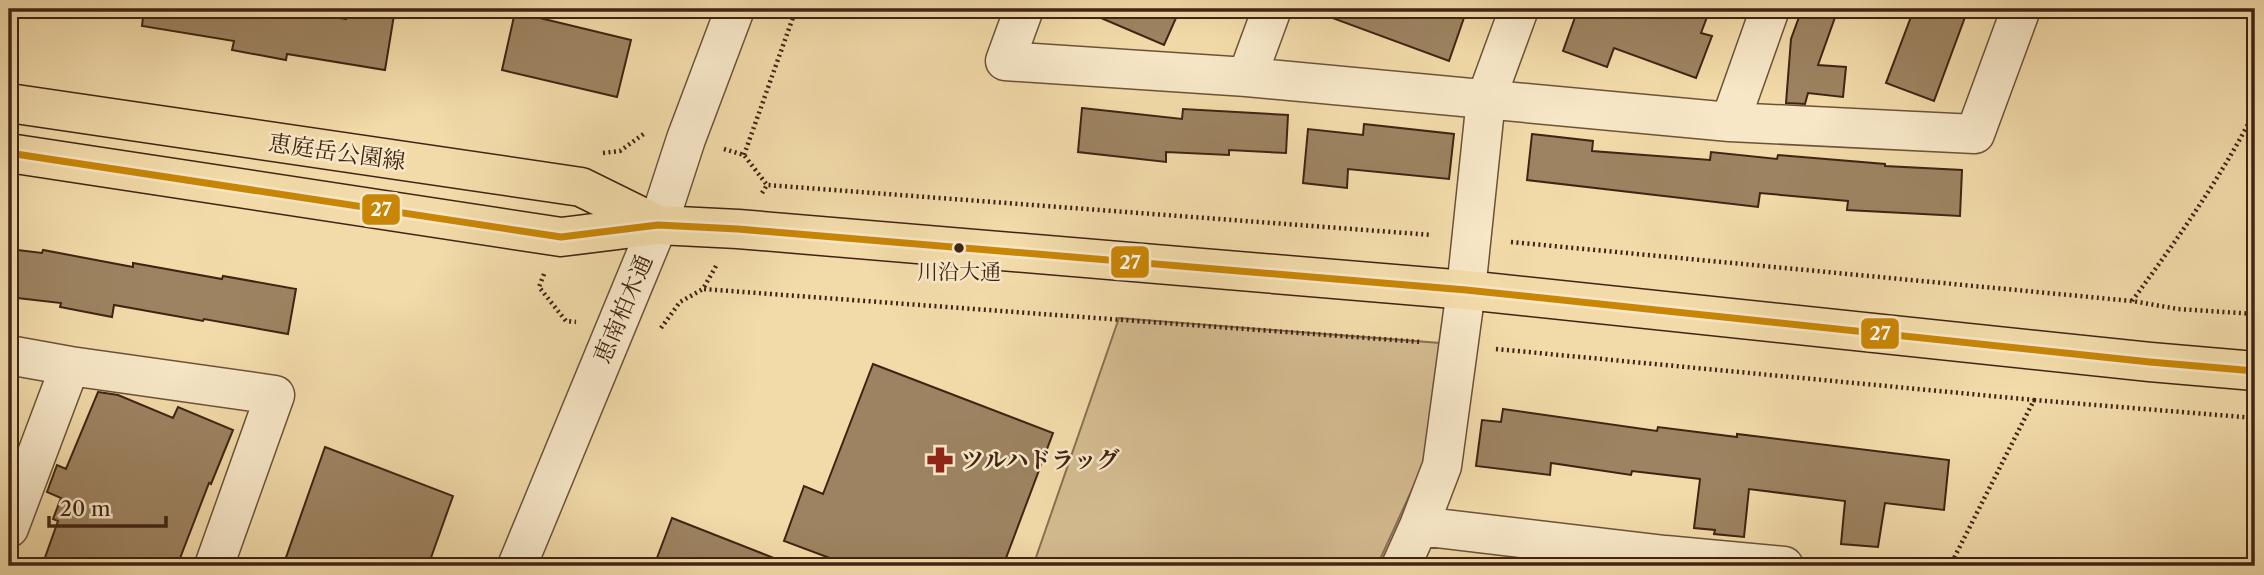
<svg xmlns="http://www.w3.org/2000/svg" width="2264" height="575" font-family="'Libre Caslon Text','Noto Serif JP',serif">
	<style>
		.green { fill: #d4bb90; stroke: #8a7052; stroke-width: 2 }
		.building { fill: #9d8361; stroke: #402413; stroke-width: 2 }
		.lines { fill: none; stroke-linecap: round; stroke-linejoin: round }
		.minor-casing { stroke: #6c5238; stroke-width: 41 }
		.tertiary-casing { stroke: #6c5238; stroke-width: 41 }
		.primary-casing { stroke: #402413; stroke-width: 41 }
		.path { stroke: #402413; stroke-width: 4.5; stroke-dasharray: 2 3.5; stroke-linecap: butt }
		.minor { stroke: #f7e7c7; stroke-width: 38 }
		.tertiary { stroke: #f7e7c7; stroke-width: 38 }
		.primary { stroke: #f2daa9; stroke-width: 38 }
		.bus-1-casing { stroke: #f7e7c7; stroke-width: 12 }
		.bus-1 { stroke: #c98605; stroke-width: 7 }
		.bus-dot { fill: #402413; stroke: #f7e7c7; stroke-width: 2.5 }
		.labels { text-anchor: middle; dominant-baseline: central; stroke-width: 5; stroke-linejoin: round; paint-order: stroke }
		.bus-label { font-size: 21px; fill: #402413; stroke: #f7e7c7 }
		.street-label { font-size: 23px; fill: #402413; stroke: #f7e7c7 }
		.poi-label { font-size: 23px; font-weight: bold; fill: #402413; stroke: #f7e7c7; text-anchor: start }
		.line-badge { stroke: #f7e7c7; stroke-width: 2.5 }
		.badge-label { font-size: 19px; text-anchor: middle; font-weight: bold; fill: #fff }
	</style>
	<rect width="100%" height="100%" fill="#f2daa9"/>
	<filter id="stains"><feTurbulence type="fractalNoise" baseFrequency=".00286" numOctaves="4"/><feColorMatrix values="0 0 0 0 .2 0 0 0 0 .09 0 0 0 0 .02 0 0 0 .5 -.17"/></filter>
	<radialGradient id="worn" r=".72"><stop offset=".6" stop-color="#630" stop-opacity="0"/><stop offset="1" stop-color="#630" stop-opacity=".3"/></radialGradient>
	<path class="green" d="M1119 318 1440 343 1447 413 1377 566H1033Z"/>
	<path class="building" d="M144 9H289L346 19 347 9 394 15 385 70 287 54 286 60 232 50 234 41 142 26Z
		M1080 9H1180L1164 45Z
		M1317 9H1467L1449 61 1316 12Z
		M1578 9H1710L1701 33 1712 36 1696 78 1614 48 1607 67 1563 51Z
		M1802 9H1838L1818 65 1846 67 1843 97 1808 93 1805 104 1786 103 1791 39Z
		M1914 9H1968L1934 101 1886 83Z
		M515 12 631 40 617 97 502 70Z
		M1082 108 1182 119 1183 109 1288 115 1286 153 1229 150V155L1166 152V162L1078 152Z
		M1364 124 1454 134 1449 179 1348 169 1347 188 1303 183 1308 129 1363 135Z
		M1532 134 1593 141 1592 151 1710 160 1711 152 1777 159 1778 155 1885 164V166L1962 170 1960 216 1847 210 1848 201 1760 193 1758 207 1527 180Z
		M9 249 42 253 43 250 133 267V263L222 279 223 276 296 289 288 334 204 319 203 321 114 305 112 317 60 307 61 303 9 297Z
		M873 364 1053 433 1003 566H851L784 541 804 486 823 494Z
		M98 392 118 395 173 418 178 407 233 430 211 484 209 483 177 566H42L58 521 53 519 61 498 47 492 57 465 66 469Z
		M1503 409 1657 431 1658 427 1737 437V434L1949 460 1944 510 1885 503 1878 547 1841 544 1845 501 1749 489 1744 537 1714 534 1715 530 1694 528 1700 479 1632 471 1631 475 1551 463 1550 475 1476 466 1482 420 1501 422Z
		M325 447 453 496 428 566H283Z
		M672 518 789 564 788 566H654Z"/>
	<g class="lines">
		<g class="minor-casing">
			<path id="minor" d="M1024 9 1005 61 1247 77 1730 122 1975 134 2021 9
				M1247 77 1272 9
				M1730 122 1770 9
				M9 355 70 366 275 395 214 566
				M1419 526 1665 555 1784 566
				M9 528 70 366
				M1401 566 1419 526 1442 466 1466 290 1486 99 1519 9"/>
		</g>
		<g class="tertiary-casing">
			<path id="tertiary" d="M517 566 658 225 686 139 735 9"/>
		</g>
		<g class="primary-casing">
			<path id="primary" d="M9 103 581 187 658 225
				M9 153 561 237 658 225 738 229 1466 290 2150 362 2255 371"/>
		</g>
		<path class="path" d="M724 149 744 155 767 185
			M603 153 620 151 645 133
			M744 155 796 9
			M762 193 767 185 1432 235
			M1511 242 2132 301 2178 309 2255 314
			M716 266 703 289 1422 342
			M544 274 539 287 566 321 576 322
			M2132 301C2177 240 2220 179 2255 111
			M661 328 680 302 703 289
			M1496 349 2034 400 1950 566
			M2034 400 2255 418"/>
		<use href="#minor" class="minor"/>
		<use href="#tertiary" class="tertiary"/>
		<use href="#primary" class="primary"/>
		<g class="bus-1-casing">
			<path id="bus-1" d="M9 153 561 237 658 225 738 229 1466 290 2150 362 2255 371"/>
		</g>
		<use href="#bus-1" class="bus-1"/>
	</g>
	<defs>
		<g id="pharmacy-bare" transform="scale(2.1)"><path d="M-2-6h4v4h4v4h-4v4h-4v-4h-4v-4h4Z" fill="#8f2418" stroke="#f7e7c7" stroke-width="2.5" paint-order="stroke"/></g>
	</defs>
	<g fill-rule="evenodd">
		<use href="#pharmacy-bare" x="940" y="460"/>
	</g>
	<circle class="bus-dot" cx="959" cy="248" r="6"/>
	<g class="labels">
		<g class="bus-label">
			<text x="959" y="271">川沿大通</text>
		</g>
		<g class="street-label">
			<text transform="translate(337 152) rotate(8)">恵庭岳公園線</text>
			<text transform="translate(623 309) rotate(-67)">恵南柏木通</text>
		</g>
		<g class="poi-label">
			<text x="961" y="460">ツルハドラッグ</text>
		</g>
	</g>
	<g class="line-badge">
		<rect x="361" y="193" width="40" height="33" rx="7" fill="#c98605"/>
		<rect x="1110" y="245" width="40" height="34" rx="7" fill="#c98605"/>
		<rect x="1860" y="317" width="40" height="33" rx="7" fill="#c98605"/>
	</g>
	<g class="badge-label">
		<text x="381" y="216">27</text>
		<text x="1130" y="269">27</text>
		<text x="1880" y="340">27</text>
	</g>
	<rect width="2264" height="575" fill="none" stroke="#f2daa9" stroke-width="35"/>
	<rect x="10" y="10" width="2243" height="554" fill="none" stroke="#402413" stroke-width="3.5"/>
	<rect x="18" y="18" width="2229" height="540" fill="none" stroke="#402413" stroke-width="2"/>
	<path d="M49 516v10h117v-10" fill="none" stroke="#402413" stroke-width="3.5"/>
	<text x="60" y="516" font-size="21" fill="#402413" stroke="#f7e7c7" stroke-width="5" paint-order="stroke">20 m</text>
	<rect width="100%" height="100%" filter="url(#stains)"/>
	<rect width="100%" height="100%" fill="url(#worn)"/>
</svg>
